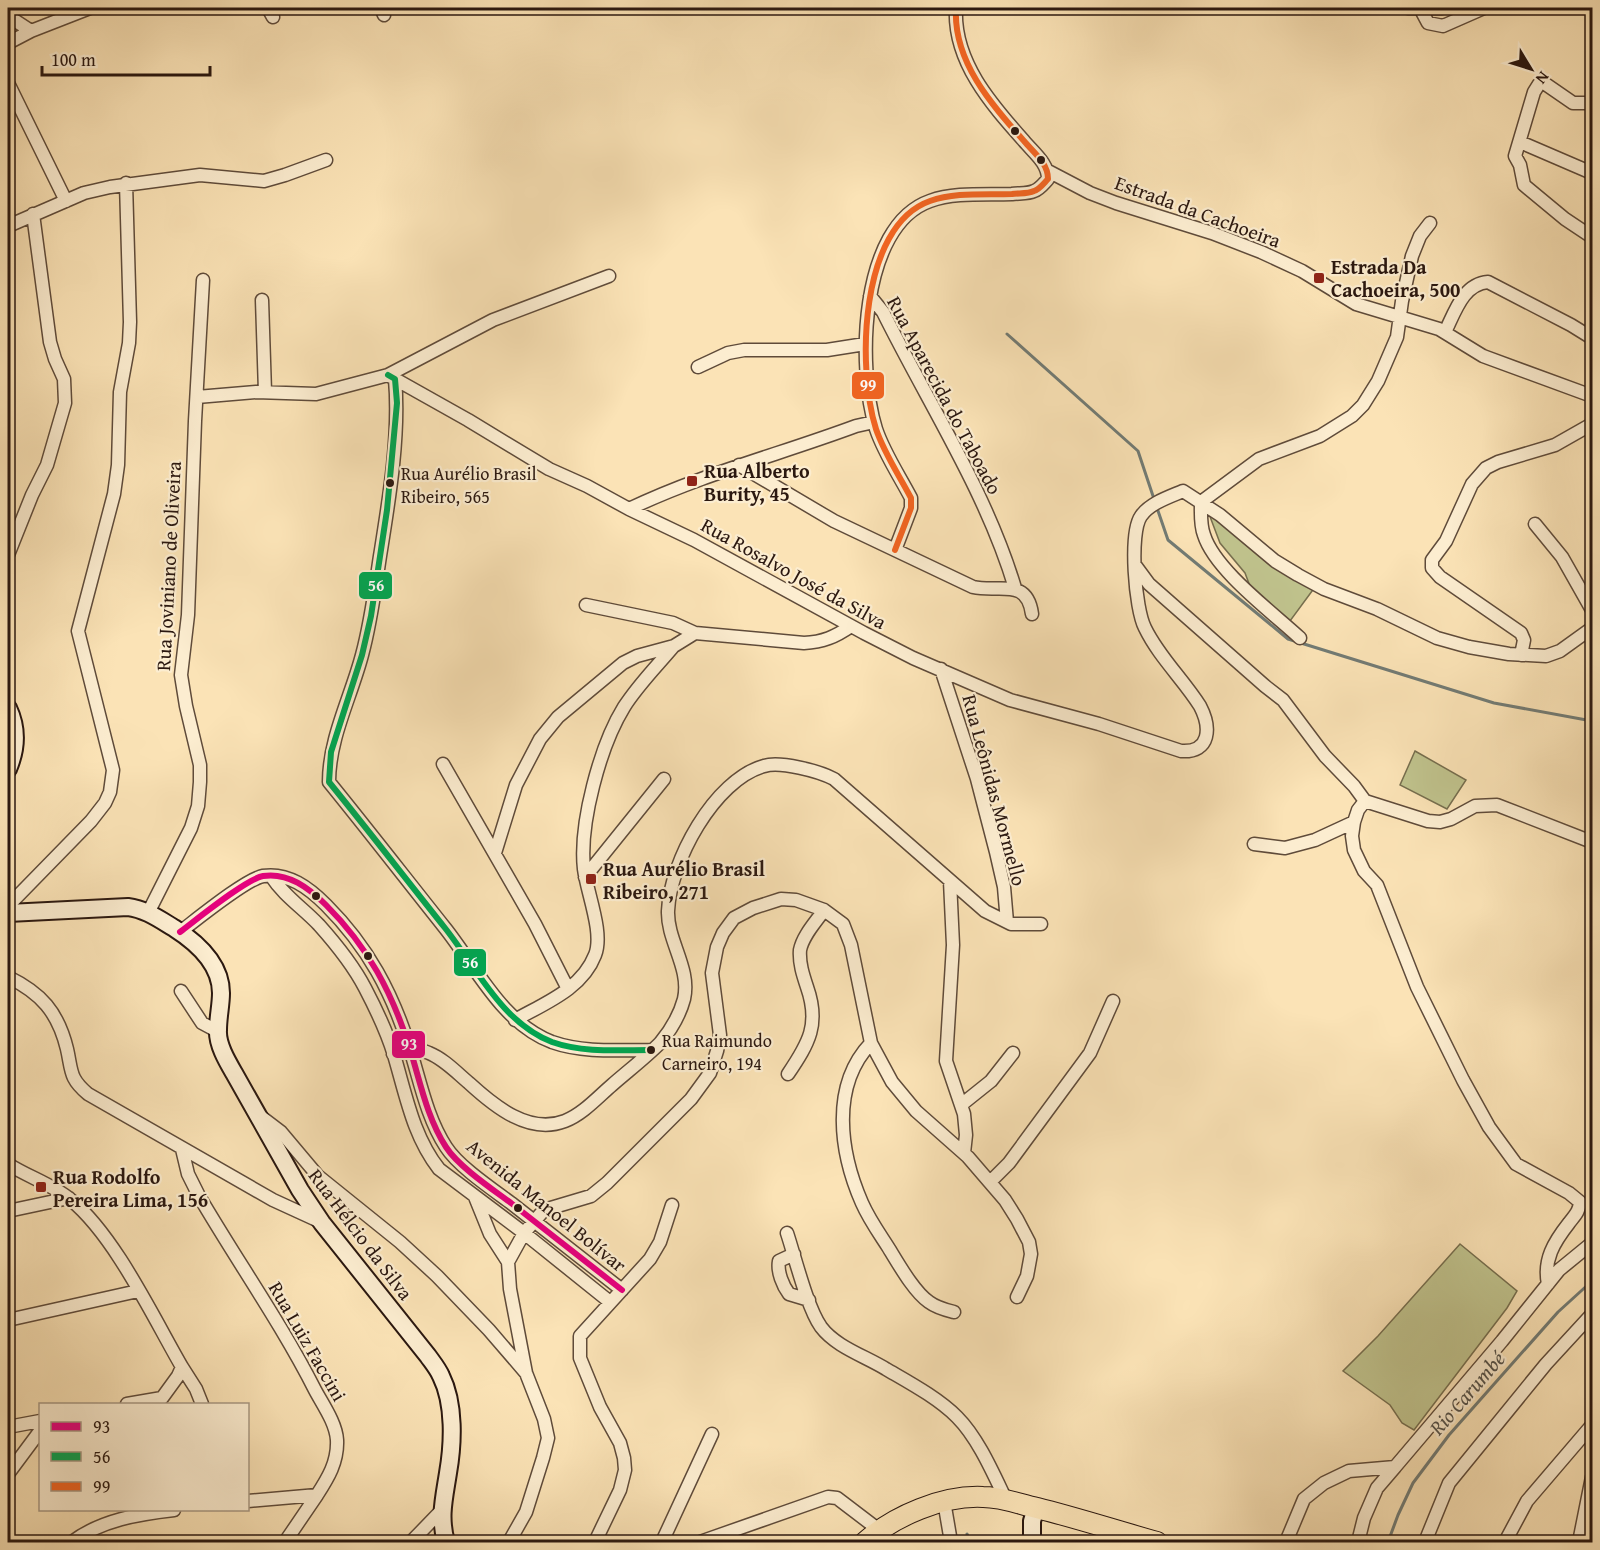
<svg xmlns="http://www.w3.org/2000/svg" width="1600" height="1550" font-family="'Gentium Book Plus',serif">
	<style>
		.green { fill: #c0c38d; stroke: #766e4e; stroke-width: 1.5 }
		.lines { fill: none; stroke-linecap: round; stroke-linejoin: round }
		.stream { stroke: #727b74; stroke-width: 3 }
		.street-casing { stroke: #5f4b3a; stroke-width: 15 }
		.secondary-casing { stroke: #2b1810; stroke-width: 20 }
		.primary-casing { stroke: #2b1810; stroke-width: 22 }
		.street { stroke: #fcedd0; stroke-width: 12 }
		.secondary { stroke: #fcedd0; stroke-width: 16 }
		.primary { stroke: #fbe3b6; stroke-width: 20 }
		.bus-1-casing { stroke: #fcedd0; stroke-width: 10 }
		.bus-2-casing { stroke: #fcedd0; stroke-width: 10 }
		.bus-3-casing { stroke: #fcedd0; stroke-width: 10 }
		.bus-1 { stroke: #e5007d; stroke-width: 6 }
		.bus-2 { stroke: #00a651; stroke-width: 6 }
		.bus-3 { stroke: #f26522; stroke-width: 6 }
		.bus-dot { fill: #2b1810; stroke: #fcedd0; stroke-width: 2 }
		.poi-dot { fill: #8f2418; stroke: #fcedd0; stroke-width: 2 }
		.labels { text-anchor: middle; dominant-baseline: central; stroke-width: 4.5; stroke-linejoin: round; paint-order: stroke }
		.bus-label { font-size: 18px; fill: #2b1810; stroke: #fcedd0; text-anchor: start }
		.street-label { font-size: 20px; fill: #2b1810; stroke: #fcedd0 }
		.poi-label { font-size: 20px; font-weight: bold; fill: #2b1810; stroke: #fcedd0; text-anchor: start }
		.water-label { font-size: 21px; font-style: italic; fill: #54524a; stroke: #fcedd0 }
		.line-badge { stroke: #fcedd0; stroke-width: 2 }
		.badge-label { font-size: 16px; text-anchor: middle; font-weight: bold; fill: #fff }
	</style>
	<rect width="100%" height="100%" fill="#fbe3b6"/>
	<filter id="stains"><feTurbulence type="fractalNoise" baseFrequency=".00333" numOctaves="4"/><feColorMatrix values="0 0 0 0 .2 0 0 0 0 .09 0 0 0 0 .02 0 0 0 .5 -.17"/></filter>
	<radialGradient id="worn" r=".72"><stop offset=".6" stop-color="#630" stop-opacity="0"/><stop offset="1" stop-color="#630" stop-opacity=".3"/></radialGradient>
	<path class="green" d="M1209 514 1296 580 1315 587 1290 621 1251 589 1245 573 1220 543Z
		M1415 751 1466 780 1447 809 1400 785Z
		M1460 1244 1517 1291 1507 1308 1414 1430 1402 1423 1390 1405 1343 1371 1378 1336Z"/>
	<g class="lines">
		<path class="stream" d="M1007 334 1138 451 1154 499
			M1156 505 1168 540 1288 639 1494 703 1592 721
			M967 1534 971 1542
			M1388 1542 1398 1515 1413 1483 1449 1435 1558 1312 1592 1281"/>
		<g class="street-casing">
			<path id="street" d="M268 8 273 17
				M381 8 384 15
				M1408 8H1442
				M1420 8 1428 23 1443 26 1484 8
				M8 16 31 31
				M8 43 31 31 90 8
				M8 83 66 201
				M1592 103H1573L1544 83 1539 84 1534 92 1515 156 1520 165 1524 185 1565 219 1592 237
				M1520 142 1592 173
				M1048 171 1090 193 1116 203 1212 233 1261 252 1302 271 1356 304 1439 329 1483 356 1592 396
				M8 226 84 193 110 187 200 175 264 181 285 175 326 160
				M870 296 883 312C928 403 986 491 1015 588
				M262 300 265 392
				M1445 332C1455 312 1463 284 1488 282L1571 325 1592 338
				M698 367 728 353 744 350H827L865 344
				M391 377 395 379C400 435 389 500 380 556 375 589 371 622 362 655 351 697 329 738 329 782 368 830 406 879 445 928 476 967 502 1023 552 1042 583 1053 619 1050 651 1050
				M395 379 468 420 549 469 587 486 629 509 694 540 864 633 913 658 1010 700 1099 724 1181 751C1211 753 1211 727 1200 706 1183 679 1159 657 1145 628 1135 609 1129 533 1141 516 1150 503 1169 497 1183 491L1220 515 1275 561 1298 575 1324 589 1377 609 1437 638 1469 647 1509 654 1546 656 1560 651 1592 628
				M197 397 256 392 316 394 388 375 493 320 609 276
				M739 465 834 521 973 587C999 593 1027 577 1032 614
				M629 509C702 474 781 454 856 426L874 422
				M1535 524 1562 557 1592 610
				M895 550 911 508V498C899 475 884 453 876 429 857 369 859 226 930 201 955 192 985 195 1012 194 1019 193 1028 194 1034 191 1040 189 1044 183 1048 179 1048 163 1034 153 1024 141 991 104 953 61 956 8
				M8 555 32 495 47 465 65 403 64 379 55 359 50 342 33 214
				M1135 565 1149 584 1265 686 1283 700 1325 756 1354 786 1365 801 1358 810 1354 822 1352 836 1354 850 1364 871 1377 885 1417 987 1463 1080 1489 1127 1516 1164 1569 1193 1580 1202C1579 1212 1575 1215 1569 1223 1554 1242 1543 1260 1548 1284
				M586 605 673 623 695 633
				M1300 638C1272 612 1215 570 1204 535 1200 525 1201 513 1201 502L1259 459 1320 436 1352 416 1363 405 1378 381 1397 337 1402 301 1412 256 1420 236 1430 223
				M1521 655 1524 640 1521 633 1440 577 1432 568V560L1446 541 1472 484 1486 468 1498 462 1555 445 1592 424
				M941 669 977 779 996 852 1004 887 1007 922
				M443 764 535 924 568 989
				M1365 801 1428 821 1440 822 1451 819 1475 806 1497 805 1592 842
				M1254 844 1285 848 1315 840 1354 822
				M495 853 516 785 540 739 558 717 623 663 637 656 674 646 695 633 804 643C823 642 835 637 851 626
				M271 876C284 896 303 908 319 925 336 944 353 965 365 988 376 1009 387 1032 394 1055 406 1095 413 1136 439 1169L524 1233 610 1302
				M585 877 664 779
				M950 881 953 945 946 1061 964 1114 966 1135 964 1153
				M8 906 91 821 105 803 110 792 113 770 78 631 114 494 118 465 120 392 129 343 130 322 126 183
				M148 913 191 828 198 806 200 782V765L186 706 181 675 188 615 195 421 203 280
				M180 932C196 920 246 879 263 876 288 872 309 888 326 905 368 947 392 992 410 1049 420 1081 427 1118 446 1147 458 1166 492 1189 511 1203 548 1232 585 1261 622 1290
				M8 977C41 993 58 1012 67 1049 72 1071 69 1078 88 1094L273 1200 321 1222
				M181 991 202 1023 217 1031
				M515 1020C545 1003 582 989 595 955 604 933 587 893 584 869 579 824 600 746 624 707 638 685 657 666 673 647
				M871 1043C830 1086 840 1153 862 1203 869 1219 879 1233 888 1247 898 1263 914 1292 929 1302 937 1308 946 1310 954 1312
				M393 1054C405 1051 418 1048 429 1053 444 1059 457 1073 469 1083 494 1106 529 1135 565 1121 583 1114 598 1097 612 1085 628 1071 645 1058 660 1043 670 1031 680 1014 684 999 691 968 667 941 668 911 670 862 714 780 764 766 780 761 819 771 834 779L985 911 1011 924H1041
				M788 1074C809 1043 820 1024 807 987 803 975 799 963 800 950 803 935 816 922 824 910
				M961 1105 991 1081 1013 1053
				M260 1116 281 1132 318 1176 400 1242 437 1276 489 1330 526 1373
				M182 1149 188 1174 199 1196C237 1261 281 1323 315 1390 323 1405 336 1423 337 1440 338 1462 328 1478 317 1495L248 1501
				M8 1164C28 1177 52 1184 71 1200 115 1236 153 1317 182 1367L178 1376 162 1398 127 1404
				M990 1182 1009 1163 1090 1053 1113 1001
				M475 1197 490 1234 508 1262 510 1289 526 1373 544 1419 548 1438 543 1458 526 1512 509 1542
				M8 1211 69 1198
				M787 1233C795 1257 807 1307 821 1327 836 1347 865 1356 886 1369 910 1383 938 1398 957 1417 978 1438 993 1473 1006 1500
				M794 1254 779 1261C777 1272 783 1286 789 1294L809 1300
				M508 1262 524 1233 544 1210 591 1196 607 1183 691 1099 710 1073 717 1051 720 1035 712 973 717 947 723 933 734 918 753 908 781 899 796 900 824 910 843 924 851 945 871 1043 892 1082 916 1111 968 1157 1005 1200 1017 1219 1029 1242 1031 1254 1027 1276 1017 1297
				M8 1320 138 1291
				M182 1367 196 1389 202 1404
				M8 1427 40 1421
				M8 1474 40 1431
				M944 1501 951 1542
				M72 1542C101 1520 139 1514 174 1510
				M285 1542 317 1495
				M411 1542 441 1511
				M595 1542 620 1490 625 1470 624 1458 620 1443 600 1407 580 1358V1336L650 1259 660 1242 672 1205
				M662 1542 712 1434
				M700 1542 828 1497 837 1498 879 1530
				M1286 1542 1304 1499 1324 1483 1349 1471 1395 1467 1502 1341 1559 1270 1592 1243
				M1358 1542 1364 1518 1377 1488 1395 1467
				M1425 1542 1449 1483 1546 1364 1592 1314
				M1505 1542 1527 1501 1592 1425
				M1579 1542 1592 1477"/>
		</g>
		<g class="secondary-casing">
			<path id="secondary" d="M8 708C18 729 17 748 8 769
				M8 913 128 907C145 909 159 919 174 928 196 942 221 964 221 993 221 1005 218 1017 218 1030 217 1044 227 1061 234 1073L300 1190 322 1223 428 1356C433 1363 438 1369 441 1376 455 1404 453 1444 448 1473 444 1499 439 1517 446 1542
				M1032 1542V1521L1036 1508"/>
		</g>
		<g class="primary-casing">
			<path id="primary" d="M865 1542C894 1516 943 1495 983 1497 1002 1497 1019 1504 1037 1508 1077 1518 1117 1531 1157 1542"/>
		</g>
		<use href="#street" class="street"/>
		<use href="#secondary" class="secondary"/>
		<use href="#primary" class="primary"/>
		<g class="bus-1-casing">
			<path id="bus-1" d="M180 932C196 920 246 879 263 876 288 872 309 888 326 905 368 947 392 992 410 1049 420 1081 427 1118 446 1147 458 1166 492 1189 511 1203 548 1232 585 1261 622 1290"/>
		</g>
		<g class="bus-2-casing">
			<path id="bus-2" d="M388 375 395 379 397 403 387 510 371 616 362 655 331 752 329 782C368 830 406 879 445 928 476 967 502 1023 552 1042 583 1053 619 1050 651 1050"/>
		</g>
		<g class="bus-3-casing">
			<path id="bus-3" d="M895 550 911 508V498C899 475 884 453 876 429 857 369 859 226 930 201 955 192 985 195 1012 194 1019 193 1028 194 1034 191 1040 189 1044 183 1048 179 1048 163 1034 153 1024 141 991 104 953 61 956 8"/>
		</g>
		<use href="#bus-1" class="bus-1"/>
		<use href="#bus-2" class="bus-2"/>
		<use href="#bus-3" class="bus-3"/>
	</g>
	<g class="bus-dot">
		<circle cx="1015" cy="131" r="5"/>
		<circle cx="1041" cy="160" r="5"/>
		<circle cx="390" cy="483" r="5"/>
		<circle cx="316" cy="896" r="5"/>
		<circle cx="368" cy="956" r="5"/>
		<circle cx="651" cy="1050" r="5"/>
		<circle cx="518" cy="1208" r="5"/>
	</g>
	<g class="poi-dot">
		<rect x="1313" y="272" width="12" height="12" rx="3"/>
		<rect x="686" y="475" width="12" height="12" rx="3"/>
		<rect x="585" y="873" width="12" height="12" rx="3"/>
		<rect x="35" y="1181" width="12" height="12" rx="3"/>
	</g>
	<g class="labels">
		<g class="bus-label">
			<text x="401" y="473">Rua Aurélio Brasil<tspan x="401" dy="23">Ribeiro, 565</tspan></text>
			<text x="662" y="1040">Rua Raimundo<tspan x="662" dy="23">Carneiro, 194</tspan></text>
		</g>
		<g class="street-label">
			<text transform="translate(1198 211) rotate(20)">Estrada da Cachoeira</text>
			<text transform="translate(945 395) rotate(62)">Rua Aparecida do Taboado</text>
			<text transform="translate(168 566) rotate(-87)">Rua Joviniano de Oliveira</text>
			<text transform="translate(794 573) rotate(29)">Rua Rosalvo José da Silva</text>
			<text transform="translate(995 790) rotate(75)">Rua Leônidas Mormello</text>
			<text transform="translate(547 1205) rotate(39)">Avenida Manoel Bolívar</text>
			<text transform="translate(361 1234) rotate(53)">Rua Hélcio da Silva</text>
			<text transform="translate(308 1341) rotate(60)">Rua Luiz Faccini</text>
		</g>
		<g class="poi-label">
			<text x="1331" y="266">Estrada Da<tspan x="1331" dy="23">Cachoeira, 500</tspan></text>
			<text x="704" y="470">Rua Alberto<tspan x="704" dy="23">Burity, 45</tspan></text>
			<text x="603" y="868">Rua Aurélio Brasil<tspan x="603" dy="23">Ribeiro, 271</tspan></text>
			<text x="53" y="1176">Rua Rodolfo<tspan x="53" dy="23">Pereira Lima, 156</tspan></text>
		</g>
		<g class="water-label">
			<text transform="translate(1467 1393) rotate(-49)">Rio Carumbé</text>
		</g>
	</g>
	<g class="line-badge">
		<rect x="851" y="371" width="34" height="29" rx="6" fill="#f26522"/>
		<rect x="358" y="571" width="35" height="29" rx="6" fill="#00a651"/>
		<rect x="453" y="948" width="34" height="29" rx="6" fill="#00a651"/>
		<rect x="391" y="1030" width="35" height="29" rx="6" fill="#e5007d"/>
	</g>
	<g class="badge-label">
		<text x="868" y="391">99</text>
		<text x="376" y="591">56</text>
		<text x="470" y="968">56</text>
		<text x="409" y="1050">93</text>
	</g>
	<rect width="1600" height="1550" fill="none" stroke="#fbe3b6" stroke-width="30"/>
	<rect x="9" y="9" width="1582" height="1532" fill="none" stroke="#2b1810" stroke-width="3"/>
	<rect x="15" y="15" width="1570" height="1520" fill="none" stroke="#2b1810" stroke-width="1.5"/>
	<rect x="39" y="1403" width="210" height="108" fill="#fcedd0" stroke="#a89883" stroke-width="1.5"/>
	<rect x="51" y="1422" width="30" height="9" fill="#e5007d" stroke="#a89883" stroke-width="1.5"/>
	<text x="93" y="1433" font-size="18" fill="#2b1810">93</text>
	<rect x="51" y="1452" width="30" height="9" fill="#00a651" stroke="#a89883" stroke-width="1.5"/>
	<text x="93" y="1463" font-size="18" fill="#2b1810">56</text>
	<rect x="51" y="1482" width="30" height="9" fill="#f26522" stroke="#a89883" stroke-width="1.5"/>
	<text x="93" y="1493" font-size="18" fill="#2b1810">99</text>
	<g transform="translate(1531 69) rotate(128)" stroke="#fcedd0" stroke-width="4.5" paint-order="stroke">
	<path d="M0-4.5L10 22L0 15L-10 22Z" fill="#2b1810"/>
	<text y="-9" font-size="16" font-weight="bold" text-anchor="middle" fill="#2b1810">N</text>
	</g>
	<path d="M42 66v9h168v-9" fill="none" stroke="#2b1810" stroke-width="3"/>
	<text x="51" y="66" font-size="18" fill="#2b1810" stroke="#fcedd0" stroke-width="4.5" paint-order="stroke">100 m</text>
	<rect width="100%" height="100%" filter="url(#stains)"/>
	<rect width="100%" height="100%" fill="url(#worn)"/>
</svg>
